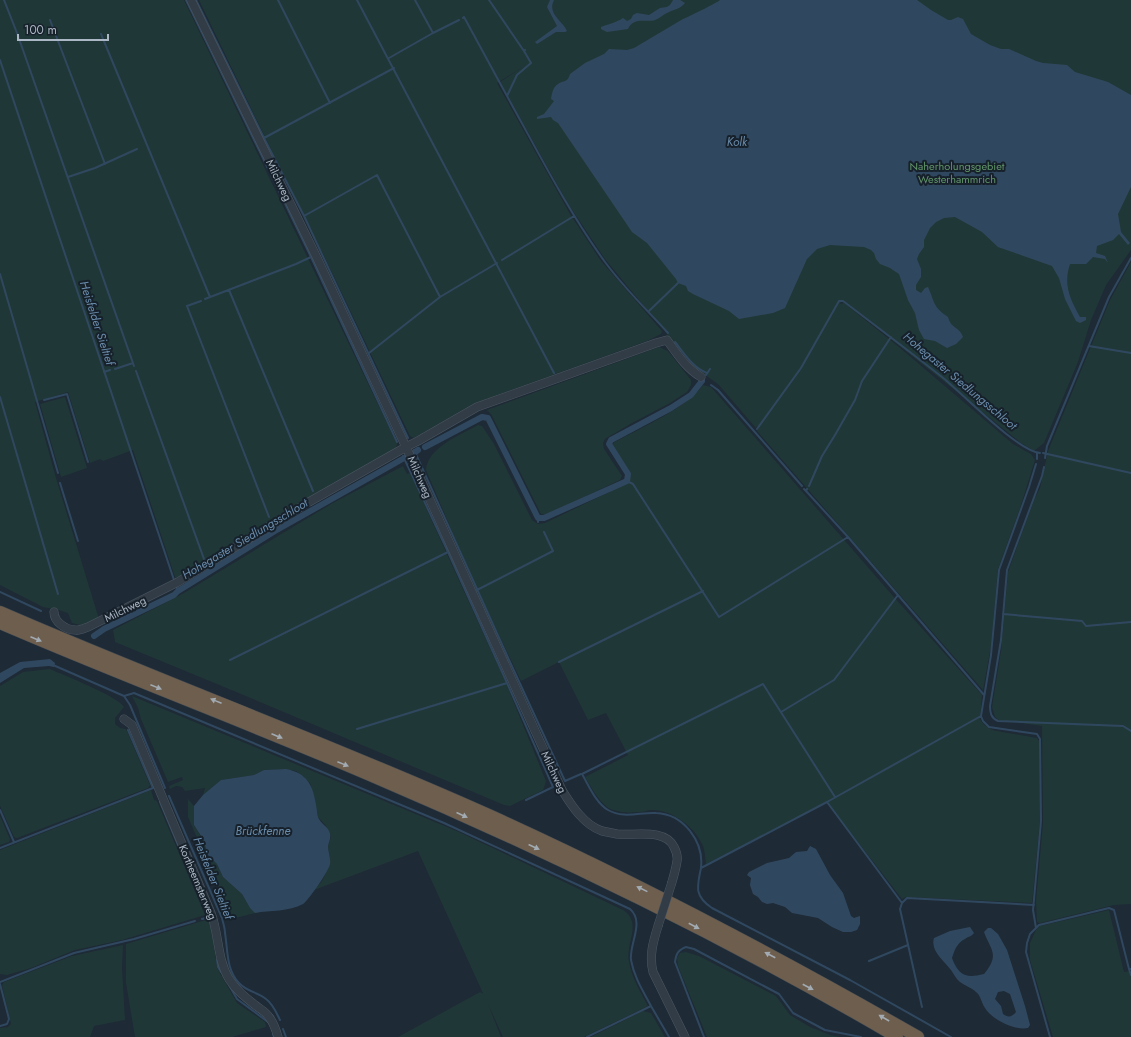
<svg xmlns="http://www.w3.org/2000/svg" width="1131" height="1037" font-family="Jost,sans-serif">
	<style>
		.green { fill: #203737 }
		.water { fill: #30485f; fill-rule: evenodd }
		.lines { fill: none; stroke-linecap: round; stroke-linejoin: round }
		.stream { stroke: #30485f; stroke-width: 2 }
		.canal { stroke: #30485f; stroke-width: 6 }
		.minor-casing { stroke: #4c5762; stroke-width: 9 }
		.highway-casing { stroke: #3c4751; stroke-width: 13 }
		.minor { stroke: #313c47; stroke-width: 8 }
		.highway { stroke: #6d5e4e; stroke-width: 12 }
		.minor-bridge-casing { stroke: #4c5762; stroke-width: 9; stroke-linecap: butt }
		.minor-bridge { stroke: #313c47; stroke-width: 8 }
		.oneway { fill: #a2aab2 }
		.labels { text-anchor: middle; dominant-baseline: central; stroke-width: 4; stroke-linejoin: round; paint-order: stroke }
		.park-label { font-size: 11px; fill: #629569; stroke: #17212b }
		.street-label { font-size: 11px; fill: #abb7c4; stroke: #17212b }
		.water-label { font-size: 12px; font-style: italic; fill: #698baa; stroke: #17212b }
	</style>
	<rect width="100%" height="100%" fill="#1e2a36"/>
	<path class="green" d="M0 0H184L397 444 396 448 390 453 176 580 133 450 103 461 100 459 90 463 68 392 35 402 56 478 99 619 80 625 72 623 68 613 59 610 43 607 0 585Z
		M199 0H1131V250L1106 285 1091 320 1078 362 1044 443 1034 451 1021 443 842 300 840 304 844 303 899 347 1013 444 1031 454 1035 460 1020 508 998 569 991 646 983 690 757 431 759 428 757 426 756 428 718 384 695 368 605 259 567 202 500 82 526 65 497 83 570 214 601 261 662 331 661 334 647 341 473 404 414 438 410 436 326 260 263 133Z
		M1131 262V904L1114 905 1040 923 1037 922 1036 901 1043 823 1042 726 999 720 995 717 992 707 1001 651 1008 572 1034 500 1040 488 1048 451 1110 300Z
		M659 347 668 351 691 380V385L687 392 670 403 632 423 605 439 603 443 604 449 622 476 620 480 546 515 541 514 491 414 487 410Z
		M703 385 711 387 893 596 982 695 980 719C984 725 988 729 997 731L1037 738 1040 743V821L1032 903 906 897 902 899 827 802 706 864C705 858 705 852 703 846 695 827 673 810 652 810 648 810 644 812 640 812 630 813 617 813 607 807 598 800 591 787 585 777L628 755 606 713 588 720 559 662 521 681 471 576 426 470C427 448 460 435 478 425L482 426 494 444 532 520 538 524 545 523 628 483 630 473 613 447V444L615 442C642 427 685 409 703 385Z
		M65 397 87 468 61 477 40 404Z
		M403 466 407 474 410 473 505 681 546 781 543 790 510 806 504 805 241 694 115 642 113 630 184 593 331 504Z
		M50 669C63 675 118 696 124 707L115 718V724L120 728 126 729 150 785 148 788 17 838 14 837 0 806V686L23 672Z
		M132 696 459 832 623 910C643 923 625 943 629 962 632 978 640 991 648 1006L584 1037H503L418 851 314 890 322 881 330 864 328 846 331 837 326 826 318 817 312 789 310 783 305 778 296 771 286 769 264 770 254 775 221 780 203 795 205 788 185 791 182 787 176 786 170 789 169 786 183 780 182 777 168 782 141 719 138 708Z
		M151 790 154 800 157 801 205 915 122 940 75 950 31 968 7 975 0 974V850Z
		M188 799 194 806V825L203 840 208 855 217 864 223 877 242 894 250 908 255 912 263 911 232 919 188 817Z
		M0 816 10 839 9 842 0 845Z
		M1109 910 1124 972 1131 971V1037H1053L1030 960V943L1036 930 1040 926Z
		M209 919 212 929 217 968 237 1003 265 1022 266 1027 232 1037H135L126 983V944Z
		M123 945 122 968 125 1020 94 1026 90 1037H0V1028L8 1027 11 1024 2 985 4 982 72 956Z
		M686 952 699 956 776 996 790 1015 810 1027 830 1035 841 1037H707L678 966 677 958 680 953Z
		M480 992 484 994 501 1037H398Z
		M643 1011 651 1013 665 1037H591Z"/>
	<path class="water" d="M550 0H554C547 14 562 20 567 31L565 32H556L537 44 535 42 557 26 547 7Z
		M673 0H680L685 3C680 9 675 9 669 12 664 14 660 18 655 20 646 23 634 16 628 29L607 32 601 29V27C608 24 616 23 623 18L627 21 631 19 633 15 637 13 649 15 660 8 667 7 670 5Z
		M720 0H917L931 10 948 20H951L958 17 963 19 971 34 990 45 1001 49H1009L1036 61 1043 63 1067 65 1075 72 1108 82 1131 95V187L1118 214 1121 232 1130 243 1128 245 1119 234 1113 240 1097 246 1096 253 1105 256 1108 263 1105 259 1093 257 1086 264H1070C1063 285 1070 299 1080 317H1086V320L1080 323 1076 321 1065 299 1059 278 1052 266 998 247 982 232 955 217 944 218 936 222 930 228 924 240V247L919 254 917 259 921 269V277L916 285V290L921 293 925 288 928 287C935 302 932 306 948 317 951 329 959 326 963 337L956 344 947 348 935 341 924 339 919 330 915 313 908 300 899 274 890 268 880 264 876 259 874 253 871 250 864 247 830 245 817 249 807 259 785 308 773 313 739 319 729 311 693 294 688 291 686 286 678 283 676 279 647 243 632 232 558 123 553 120 551 117 537 119V117L544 114 554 101 551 99C552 93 553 87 558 84 563 80 568 83 570 74L585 63 604 54 609 49 627 50 634 48 683 19C686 18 717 3 720 0Z
		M50 659 55 663 54 667 49 666 24 668 0 683V673L20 662Z
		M286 769C307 773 313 785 316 805 317 809 317 814 318 817 320 823 327 826 329 831 332 837 329 841 328 846 328 852 331 859 330 864 329 871 308 901 303 904 289 912 270 910 255 913L250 908 242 894 223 877 217 864 208 855 203 839 194 825V806L203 795 221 780 254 775 264 770Z
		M810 846 816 849 830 875 843 893 851 916 854 918 860 916V924L857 930 851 932H843L832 927 818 918 792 913 785 907 773 903 767 904 762 902 758 897 753 894 750 885 751 878 747 875 749 872 767 863 789 858 796 852 807 851Z
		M970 927 974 933C971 937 969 936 965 939 957 943 955 949 952 958 959 977 967 978 984 974 1000 954 991 951 984 932L988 928H991L998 934 1007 950 1025 1006 1030 1025 1028 1028C1015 1031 991 1019 985 1008 981 1002 981 996 976 992 971 987 965 986 960 982 956 979 954 974 951 970 944 961 930 951 934 938L950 931ZM1004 991 1010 994 1016 1012C1012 1017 1008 1018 1003 1014L1001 1006 995 999 998 992Z"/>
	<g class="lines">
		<path class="stream" d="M4 0 17 33 134 366
			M186 0 311 257
			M196 0 264 138 304 216 408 438
			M278 0 330 103
			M357 0 554 373
			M415 0 433 33 459 20
			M489 0 524 51
			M463 18 464 17 507 96
			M50 20 105 164
			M101 34 210 297
			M525 50 524 51 531 63 517 75 507 96C538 152 568 211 605 262 624 288 647 310 668 333
			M389 58 433 33
			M0 60 174 580
			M264 138 394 68
			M68 177 95 168 137 149
			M304 216 377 175 440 297
			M502 260 574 216
			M0 274 58 473
			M229 290 313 491
			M205 299 296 264 311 257 397 442
			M201 301 187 306 269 517
			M649 311 678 283
			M675 342C684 353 693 368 707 373
			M1089 346 1131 353
			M369 353 440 297 497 263
			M115 369 133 363
			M136 371 204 559
			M104 372 110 370
			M706 375 710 369
			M711 385 718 390 802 486
			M0 397 58 594
			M44 400 67 394 88 462
			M757 429 801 368 839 301H843C876 326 909 351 942 377 962 393 1017 451 1040 453
			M414 450 510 662 565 781 581 774
			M1043 453 1131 473
			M403 456 448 552
			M1045 458 1047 446 1109 297 1131 258
			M1037 459V453
			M1036 464 1029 487 999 570 991 655 981 716 983 721 989 727 1037 734 1040 739 1041 821 1033 910 1036 928
			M1044 467 1042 476 1007 570 1001 640 990 706C990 713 991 718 998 721L1123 726 1131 731
			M627 481 633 484 719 617 848 537 806 491
			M60 483 78 541
			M809 486 822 456 835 435 855 400 862 381 891 337
			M804 489 806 491 807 489
			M538 518V522
			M273 527 275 531
			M848 537 984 695
			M208 568 210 572
			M176 586 178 591
			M477 590 553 551 544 532
			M0 592 41 611
			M1003 614 1082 621 1086 626 1131 622
			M230 660 448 552 507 683
			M559 662 703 591
			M53 665 124 696 130 705 165 788
			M124 696 134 693 444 823 630 909C645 922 629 944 631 960 634 977 643 991 651 1006
			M781 712 834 680 898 595
			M357 729 507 683 553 787 526 800
			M169 796 222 918C223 923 225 928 225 933 228 951 226 969 239 983 247 992 258 992 266 999 273 1004 276 1012 280 1020
			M160 802 194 883
			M827 802 902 903
			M0 810 14 842
			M0 848 153 788 128 730
			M701 868C704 842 684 814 656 813 640 812 624 819 608 810 596 803 589 786 582 774L763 684 835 797
			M202 919 210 917
			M217 960 218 967 221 972
			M869 961 908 945
			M1129 969 1131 975
			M0 982 74 953 134 939 195 921
			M0 984 9 1019 7 1024 0 1026
			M229 985 237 999 268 1022
			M922 1007 900 909 902 903 907 898 1034 905
			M283 1029 286 1037
			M273 1034 274 1037
			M587 1037 651 1006 669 1037
			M704 1037 675 962C676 954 678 950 686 947L694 949 779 994 793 1013 825 1030 861 1037
			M951 1037 850 980 712 908C694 896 697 887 701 868L827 802 981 716
			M1050 1037 1026 952 1027 943 1030 934 1039 925 1109 908 1114 910 1129 969H1131"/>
		<path class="canal" d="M425 447 482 417 488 418 538 518H544L627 481 628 474 609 444 611 440 671 408 691 395 702 381
			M414 453 418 450
			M94 636 104 629 174 595 178 591 275 531 406 457"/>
		<g class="minor-casing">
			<path id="minor" d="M191 0 317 258 406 447 562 790C571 805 584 825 602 831 607 832 612 833 617 834 634 836 665 828 674 847 676 851 678 856 677 861 676 868 674 875 672 882
				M54 612C54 622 66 630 75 630 79 631 85 628 88 627L178 582 309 502 406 447 418 441 477 407 656 343 667 340C677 354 686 368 701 377
				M124 719 132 725 211 913C219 934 217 959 229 979 236 990 245 997 255 1005 260 1009 266 1012 269 1017 274 1023 276 1030 278 1037
				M658 926C653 942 649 956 653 972L685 1037"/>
		</g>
		<g class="highway-casing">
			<path id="highway" d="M0 612C163 683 331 744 493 817 638 883 780 958 918 1037
				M0 623C125 677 252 724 377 778 555 854 730 939 897 1037"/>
		</g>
		<use href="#minor" class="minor"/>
		<use href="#highway" class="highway"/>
		<g class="minor-bridge-casing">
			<path id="minor-bridge" d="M658 926 672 882"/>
		</g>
		<use href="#minor-bridge" class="minor-bridge"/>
	</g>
	<defs><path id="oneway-solid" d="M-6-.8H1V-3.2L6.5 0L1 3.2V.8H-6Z"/></defs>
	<g class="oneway">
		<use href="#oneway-solid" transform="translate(36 639) rotate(23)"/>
		<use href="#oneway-solid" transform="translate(156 687) rotate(22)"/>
		<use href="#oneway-solid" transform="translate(216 701) rotate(-158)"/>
		<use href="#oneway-solid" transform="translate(277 736) rotate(23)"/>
		<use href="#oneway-solid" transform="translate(343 764) rotate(22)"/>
		<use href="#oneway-solid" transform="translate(462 815) rotate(24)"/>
		<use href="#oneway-solid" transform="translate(534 847) rotate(25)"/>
		<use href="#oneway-solid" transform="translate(642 889) rotate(-154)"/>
		<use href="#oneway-solid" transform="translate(694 926) rotate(28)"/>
		<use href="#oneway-solid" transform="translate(770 955) rotate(-152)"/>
		<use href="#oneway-solid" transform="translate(808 987) rotate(28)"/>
		<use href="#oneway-solid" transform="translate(884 1018) rotate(-150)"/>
	</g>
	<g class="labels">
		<g class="park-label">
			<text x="957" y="166">Naherholungsgebiet<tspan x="957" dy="13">Westerhammrich</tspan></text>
		</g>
		<g class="street-label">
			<text transform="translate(279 180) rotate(64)">Milchweg</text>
			<text transform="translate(420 477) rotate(66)">Milchweg</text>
			<text transform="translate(125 609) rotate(-26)">Milchweg</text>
			<text transform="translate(554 772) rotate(65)">Milchweg</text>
			<text transform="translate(198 882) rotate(67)">Kortheemsterweg</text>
		</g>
		<g class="water-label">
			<text x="737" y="142">Kolk</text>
			<text transform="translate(97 323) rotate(72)">Heisfelder Sieltief</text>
			<text transform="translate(960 381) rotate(40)">Hohegaster Siedlungsschloot</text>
			<text transform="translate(245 539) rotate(-31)">Hohegaster Siedlungsschloot</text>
			<text x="263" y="831">Brückfenne</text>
			<text transform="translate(213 878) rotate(68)">Heisfelder Sieltief</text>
		</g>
	</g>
	<path d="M18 34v6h90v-6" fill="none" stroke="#abb7c4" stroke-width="2"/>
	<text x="24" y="34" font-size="12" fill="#abb7c4" stroke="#17212b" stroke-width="3" paint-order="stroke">100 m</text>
</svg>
